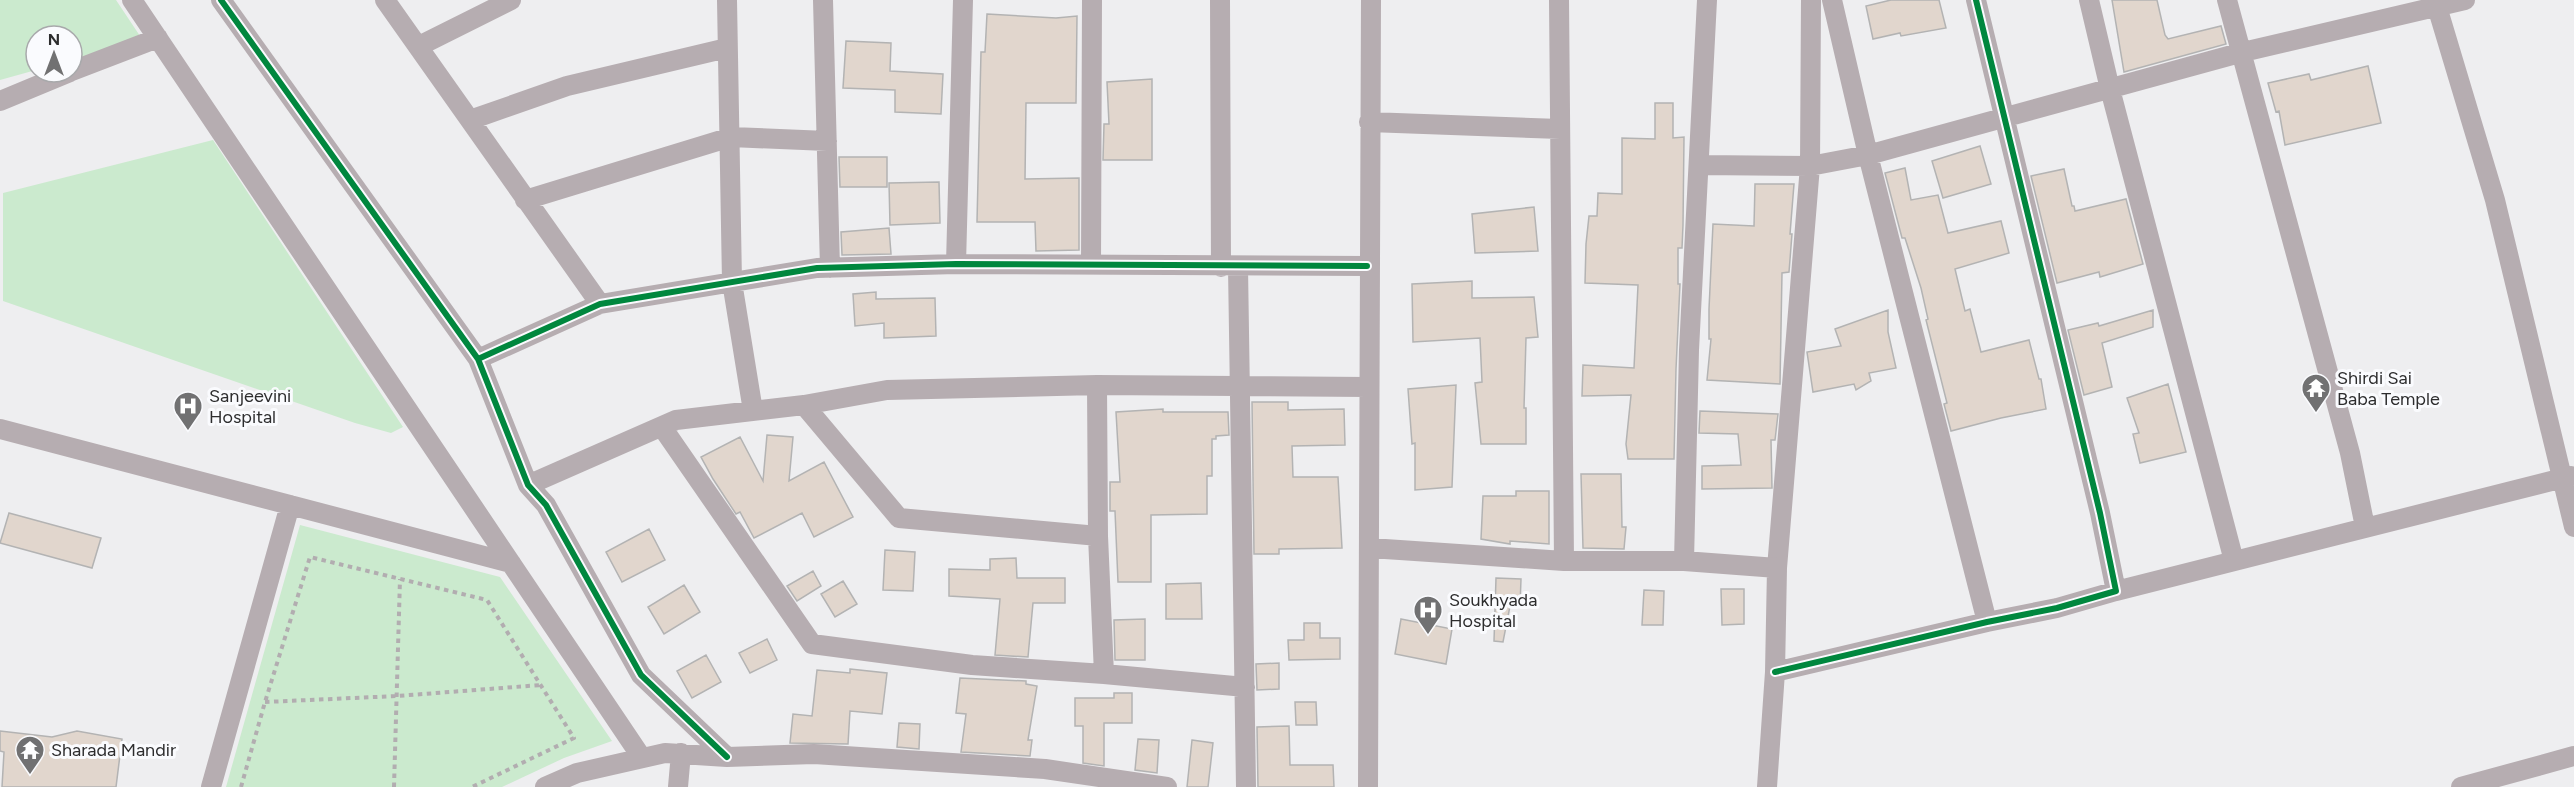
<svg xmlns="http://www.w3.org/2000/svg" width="2574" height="787" font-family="Figtree,sans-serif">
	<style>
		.green { fill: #cbeace }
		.building { fill: #e1d6cd; stroke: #b3b3b3; stroke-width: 1.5 }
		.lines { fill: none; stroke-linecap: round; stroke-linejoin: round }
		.path { stroke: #b2adb0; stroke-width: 4; stroke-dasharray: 4.5 4.5; stroke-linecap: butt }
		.minor { stroke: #b6adb1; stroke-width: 20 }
		.cycleway-casing { stroke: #fafbfe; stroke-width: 10 }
		.cycleway { stroke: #00873e; stroke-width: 6 }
		.labels { text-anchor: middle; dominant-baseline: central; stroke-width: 6; stroke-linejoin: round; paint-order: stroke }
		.poi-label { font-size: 18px; fill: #2d2d2e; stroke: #fafbfe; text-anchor: start }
	</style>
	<rect width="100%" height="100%" fill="#eeeef0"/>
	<path class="green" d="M0 0H116L144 42 72 61V36H36V70L0 80Z
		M213 140 403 427 391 433 355 423 3 301V193Z
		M300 525 500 577 612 741 564 758 502 787H226Z"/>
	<path class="building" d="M1891 0H1939L1946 28 1901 36 1900 33 1873 39 1866 6Z
		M2112 0H2157L2165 35 2168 39 2221 26 2226 44 2124 72Z
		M987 14 1056 18 1077 16 1076 103H1026L1025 179 1079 178V250L1036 251 1035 222H977L981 52H985Z
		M846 41 891 43 890 71 943 74 941 114 895 112V90L843 88Z
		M2368 66 2381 123 2285 145 2279 111 2276 112 2268 83 2309 74 2311 80Z
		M1152 79V160H1103L1104 124H1109L1107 82Z
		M1655 103H1673V138L1684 137 1683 225 1682 248H1678V284H1680L1676 369 1674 459H1628L1626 444 1631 395 1582 396 1583 365 1634 368 1638 285 1585 283 1586 244 1589 216H1597L1598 193 1622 194V138L1655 139Z
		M1980 146 1991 184 1943 198 1932 161Z
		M839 157H887V187H840Z
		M1905 168 1911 200 1938 195 1948 233 2001 221 2009 253 1955 269 1965 311 1970 309 1981 352 2029 340 2039 379H2041L2046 409 2001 418 1951 431 1944 404 1947 403 1926 320 1928 319 1921 288 1905 238H1902L1885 173Z
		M2064 169 2072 206H2074L2075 211 2126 199 2143 264 2100 277 2099 272 2057 283 2031 176Z
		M939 182 940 223 890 225 889 183Z
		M1755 184H1794L1790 234H1792L1789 272 1782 273 1780 384 1707 380 1711 339H1709V309L1713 224 1754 226Z
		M1534 207 1538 251 1475 253 1472 214Z
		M889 228 891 254 842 255 841 232Z
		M1472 281V298L1534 297 1538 337 1526 338 1524 408H1526V444H1481L1475 383 1482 382 1480 338 1413 342 1412 284Z
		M876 292V299L935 298 936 336 884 338V323L855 326 853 294Z
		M1888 310V332L1896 368 1869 373 1871 381 1856 390 1854 384 1813 392 1807 352 1841 346 1835 329Z
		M2153 310V327L2102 343 2112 387 2084 395 2068 330 2098 323 2099 326Z
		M2168 384 2186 452 2140 463 2133 434 2139 433 2127 398Z
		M1456 385 1452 487 1415 490V443L1412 444 1408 389Z
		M1252 402H1288V410L1344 409 1345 445 1292 446 1293 477H1338L1342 548 1279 549V554H1254Z
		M1163 409V412H1228L1229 435 1216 436V439H1212V476H1207V514L1151 515V582H1118L1115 511H1110V482H1120L1116 412Z
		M1700 411 1778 414 1775 440H1771L1772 488 1702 489V466L1741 465 1738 434 1699 433Z
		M767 435 793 437 789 481 824 462 853 517 814 537 802 513 754 538 740 512 736 514 713 479 701 457 740 437 763 481Z
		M1581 474H1621L1622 527H1626L1624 549 1583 548Z
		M1516 491H1549V544L1510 541V544L1481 539 1483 496H1516Z
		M9 513 101 538 92 568 0 543Z
		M649 529 665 560 622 582 606 552Z
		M885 550 915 552 913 591 883 590Z
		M1016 558 1017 578H1065V603H1033L1028 657 995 655 1000 599 949 596V569L990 570V559Z
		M813 571 821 586 797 601 787 586Z
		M1496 578 1521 579 1520 606H1510L1503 642 1494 641Z
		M843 581 857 604 835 617 821 594Z
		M1201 583 1202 619H1166V584Z
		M684 585 700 612 664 634 648 607Z
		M1721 589H1744V624L1722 625Z
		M1644 590 1664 591 1663 625H1642Z
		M1145 619V660H1115L1114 620Z
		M1401 619 1452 629 1446 664 1395 654Z
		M1304 623H1320V638H1340V659L1289 660 1288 640H1304Z
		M767 639 777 660 750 673 739 653Z
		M706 655 721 682 692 698 677 671Z
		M1279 663V689L1257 690 1256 664Z
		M850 669 887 673 882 714 850 711 848 744 790 743 793 714 812 716 817 670 850 673Z
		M960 678 1026 681V684L1037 686 1028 740H1032L1030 756 961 752 966 714 956 713Z
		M1114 693H1132V723H1104V766L1083 763V726H1075V698H1114Z
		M1295 702H1316L1317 725H1296Z
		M899 723 920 724 919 749 897 747Z
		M1289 726 1290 765H1333L1334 787H1258L1257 727Z
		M0 731 52 737 77 731 122 739 116 787H2L4 752 0 751Z
		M1138 739 1159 740 1157 773 1135 770Z
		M1192 740 1213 743 1208 787H1187Z"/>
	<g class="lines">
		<path class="path" d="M265 702 397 696 541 685
			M241 787 265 702 310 557 487 600 574 738 472 787
			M394 787 400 579"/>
		<path class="minor" d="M132 0 642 758
			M221 0 478 359 528 485 546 505 641 675 727 757
			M385 0 600 304
			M727 0 732 282 753 411
			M823 0 830 268
			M1220 0 1221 267
			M1559 0 1564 561
			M1832 0 1868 155 1987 622
			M2089 0 2110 89 2234 561
			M2227 0 2350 453 2365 527
			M2435 0 2495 200 2574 527
			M419 46 511 0
			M72 71 158 38
			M0 101 70 72
			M470 120 567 86 727 48
			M1369 122 1560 129
			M1699 165 1810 166 1868 155 2243 52 2465 0
			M525 200 731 137 827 141
			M956 264 963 0
			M1091 265 1092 0
			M1238 267 1246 787
			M478 359 600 304 817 268 956 264 1367 266
			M1097 385 1098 536 1104 674
			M804 405 899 518 1098 536
			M662 427 812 644 972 665 1104 674 1245 687
			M0 429 511 563
			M528 485 676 420 804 405 887 390 1097 385 1368 387
			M1370 548 1564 561H1684L1777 568
			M1684 561 1689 350 1707 0
			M2116 591 2571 476
			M1775 672 1987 622 2057 608 2116 591 2100 513 1976 0
			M211 787 290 505
			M545 787 577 773 665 753 727 757 814 754 1045 769 1167 787
			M678 787 681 753
			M1368 787C1371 525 1368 262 1371 0
			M1767 787 1775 672 1777 568 1810 166 1811 0
			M2461 787 2574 756"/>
		<g class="cycleway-casing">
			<path id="cycleway" d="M221 0 478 359 528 485 546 505 641 675 727 757
				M478 359 600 304 817 268 956 264 1367 266
				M1775 672 1987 622 2057 608 2116 591 2100 513 1976 0"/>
		</g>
		<use href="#cycleway" class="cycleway"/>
	</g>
	<defs>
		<g id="temple-pin" transform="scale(1.5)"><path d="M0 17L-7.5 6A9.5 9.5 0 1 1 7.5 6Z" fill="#717172" stroke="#fafbfe"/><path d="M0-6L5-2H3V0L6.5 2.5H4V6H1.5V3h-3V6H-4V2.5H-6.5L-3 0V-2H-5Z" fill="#fff"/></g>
		<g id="hospital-pin" transform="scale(1.5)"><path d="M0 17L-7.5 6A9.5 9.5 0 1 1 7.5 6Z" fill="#717172" stroke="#fafbfe"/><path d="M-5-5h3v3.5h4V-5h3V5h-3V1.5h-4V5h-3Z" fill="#fff"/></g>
	</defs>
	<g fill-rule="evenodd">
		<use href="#temple-pin" x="2316" y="388"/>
		<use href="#hospital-pin" x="188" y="406"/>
		<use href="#hospital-pin" x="1428" y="610"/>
		<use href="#temple-pin" x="30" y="750"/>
	</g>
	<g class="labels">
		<g class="poi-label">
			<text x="2337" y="378">Shirdi Sai<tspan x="2337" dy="21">Baba Temple</tspan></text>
			<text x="209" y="396">Sanjeevini<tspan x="209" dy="21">Hospital</tspan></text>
			<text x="1449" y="600">Soukhyada<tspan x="1449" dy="21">Hospital</tspan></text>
			<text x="51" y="750">Sharada Mandir</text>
		</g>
	</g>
	<g transform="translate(54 54)"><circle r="28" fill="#fafbfe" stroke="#a8a9ab" stroke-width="1.5"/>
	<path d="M0-4.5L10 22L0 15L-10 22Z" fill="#717172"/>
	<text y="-9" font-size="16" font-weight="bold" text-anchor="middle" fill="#2d2d2e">N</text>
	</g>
</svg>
